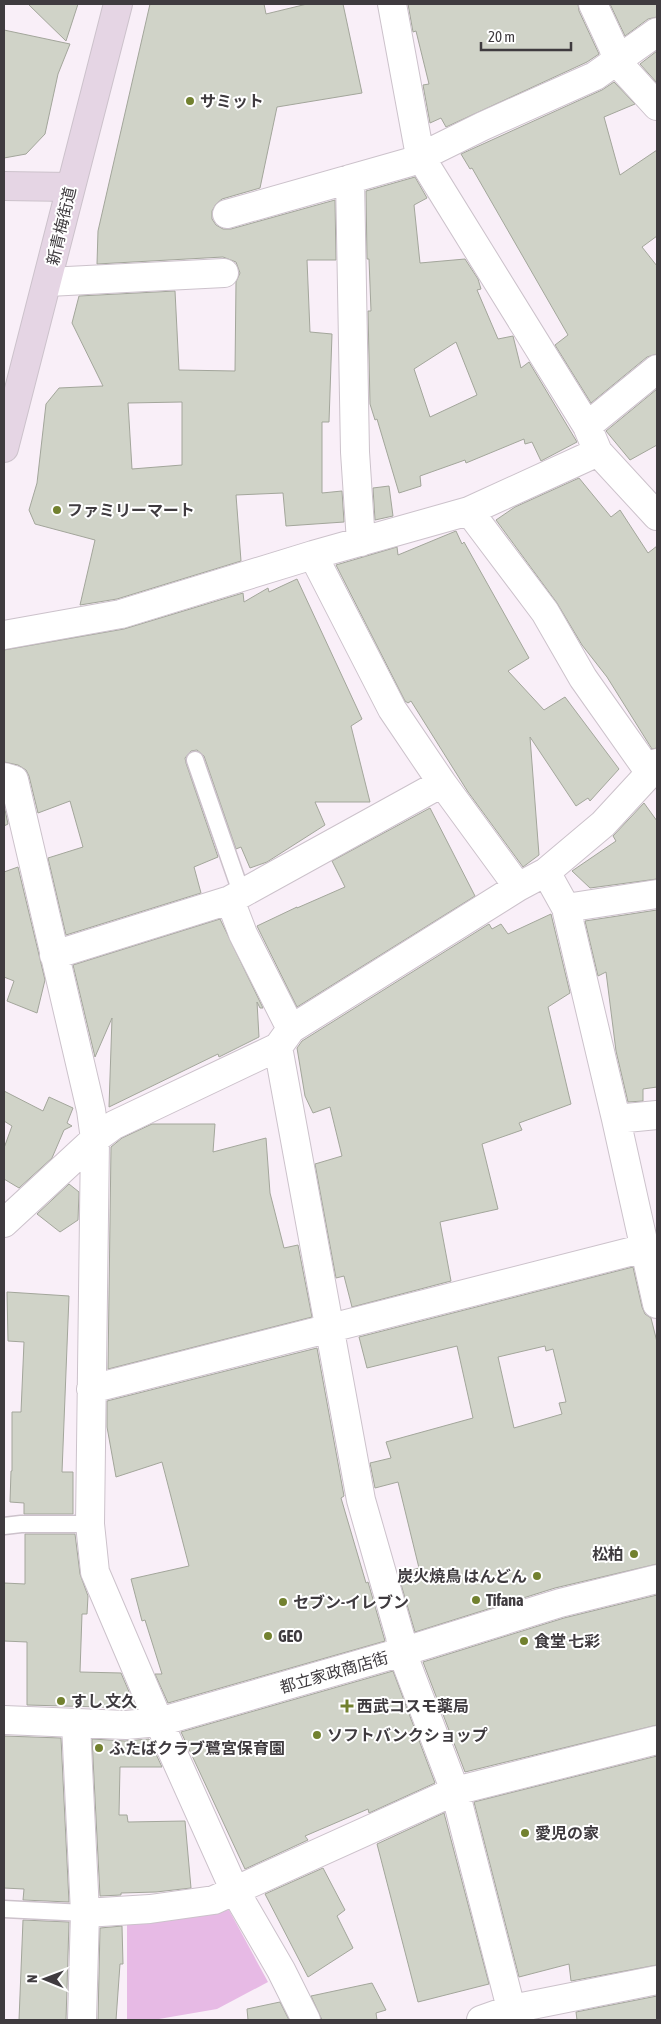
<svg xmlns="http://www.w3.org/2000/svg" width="661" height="2024" font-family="'Asap Condensed','Noto Sans JP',sans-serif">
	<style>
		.green { fill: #e7bae5 }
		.building { fill: #d0d3c8; stroke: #a3a69b; fill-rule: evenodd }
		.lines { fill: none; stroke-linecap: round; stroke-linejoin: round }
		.lane-casing { stroke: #ccc2cb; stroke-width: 19 }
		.street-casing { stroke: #ccc2cb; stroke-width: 30 }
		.secondary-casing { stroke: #ccc2cb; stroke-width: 30 }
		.lane { stroke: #fff; stroke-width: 16 }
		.street { stroke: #fff; stroke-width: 28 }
		.secondary { stroke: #e5d5e4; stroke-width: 28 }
		.poi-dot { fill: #72812f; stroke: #fff; stroke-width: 2 }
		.labels { text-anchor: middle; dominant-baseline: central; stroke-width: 4; stroke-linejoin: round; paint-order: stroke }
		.poi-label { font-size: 16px; font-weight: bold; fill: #3f3b3f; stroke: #fff; text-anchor: start }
		.street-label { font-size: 16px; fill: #3f3b3f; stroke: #fff }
	</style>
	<rect width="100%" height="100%" fill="#f9eff8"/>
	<path class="green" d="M229 1910 268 1982 217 2009 153 2020H127V1921Z"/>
	<path class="building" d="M28 4H78L66 41Z
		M150 4H264L266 14 307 4H343L362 93 277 107 260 188 222 199 216 204 212 211V219L216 225 223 229H231L335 200 336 260H307L310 332 332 334 329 422H322V493L342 491 344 522 286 526 283 493 236 495 241 561 117 599 80 605 95 540 35 524 29 510 37 483 46 404 59 388 103 386 72 323 79 296 175 291 179 370 235 371 236 282 240 273 236 262 223 257 97 264 98 231ZM182 402V465L132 469 128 403Z
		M408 4H578L579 11 599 54 587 62 446 127 441 118 430 123 423 85 429 84 416 31 413 32Z
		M610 4H657V17L648 19 625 36Z
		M4 30 70 44 58 74 45 134 26 154 4 158Z
		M657 51V83L640 64Z
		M614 82 635 104 604 117 620 175 657 150V236L642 247 657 266V354L647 357 591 403 555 345 568 335 472 168 470 169 461 154 602 90Z
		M415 177 427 198 414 205 420 263 465 259 478 279 481 289 477 290 498 339 513 336 521 368 529 362 577 442 541 461 532 442 525 444 524 439 466 463 465 460 420 476 421 486 399 493 377 419 375 420 370 404 368 311H371L369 259H367L366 191ZM456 342 477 395 430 417 414 369Z
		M657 389V445L630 460 606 431Z
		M579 478 611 517 620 510 648 553 657 546V748L652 749 607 677 582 645 557 603 496 520 515 507Z
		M389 486 393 516 375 520 373 488Z
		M456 531 462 544 464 542 529 658 508 671 544 710 565 697 619 769 590 801 588 798 576 806 530 737 539 855 523 867 468 792 411 701 408 703 405 701 336 565 397 547 398 555Z
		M297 579 362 719 351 726 370 802H315L325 825 267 862 250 868 241 847 236 849 204 756 197 750 191 751 185 758 186 763 218 857 194 867 201 893 66 935 48 858 83 847 70 801 38 813 29 776 26 770 18 765 4 762V650L124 629 243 593 244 602 268 588 269 592Z
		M644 803 657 821V879L590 888 572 871 616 841 613 836Z
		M4 805 8 824 4 826Z
		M430 808 475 896 297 1007 257 926 297 907V908L345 887 332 861Z
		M18 867 45 980 37 1013 7 1001 14 981 4 977V872Z
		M657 910V1087L643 1089V1101L628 1102 616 1051 606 972 598 976 585 921Z
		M551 914 570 993 548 1007 571 1104 519 1123 522 1130 482 1144 498 1209 440 1222 451 1281 352 1307 344 1276 336 1278 315 1164 342 1156 330 1107 313 1113 305 1096 297 1048 302 1041 489 924 492 929 501 924 508 934Z
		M220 919 263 1008H260L257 1002 259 1037 219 1057 218 1054 109 1107 112 1018 95 1057 73 965Z
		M4 1091 43 1111 49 1097 73 1108 67 1123 72 1126 64 1130 52 1158 19 1188 4 1179V1148L12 1126 4 1121Z
		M152 1124H215L213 1152 266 1138 270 1193 284 1248 298 1245 312 1317 108 1369 111 1147 122 1138Z
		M69 1184 79 1192 78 1220 60 1232 37 1214Z
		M633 1267 642 1307 645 1314 651 1318 657 1342V1564L555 1588 415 1632 398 1574 419 1568 398 1482 375 1488 370 1463 391 1458 386 1442 473 1418 457 1346 367 1368 359 1337ZM545 1346 546 1351 553 1349 566 1402 559 1403 562 1414 514 1428 498 1357Z
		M7 1292 69 1296 62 1472H73V1514H24V1503L10 1502 11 1471H12V1412H21L24 1342 8 1341Z
		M317 1348 344 1496 341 1498 366 1583 368 1582 385 1641 168 1703 155 1674H162L145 1620 142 1621 131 1579 189 1566 162 1462 116 1477 107 1427V1401Z
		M25 1534H75L80 1574 88 1596 87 1614H82L80 1672 121 1673 136 1708 27 1705V1642L4 1641V1583L25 1584Z
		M657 1595V1725L465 1772 423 1662 564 1618Z
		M393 1671 435 1783 369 1813 368 1809 305 1836 308 1840 245 1869 181 1732Z
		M4 1736 61 1738 69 1902 23 1900 24 1889 4 1888Z
		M92 1739 125 1741 149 1739 162 1767H120L119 1815H127L128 1822 185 1821 191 1888 156 1892 121 1893V1895L100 1896Z
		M657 1756V1965L571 1981 569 1964 519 1977 474 1802Z
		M444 1813 489 1984 418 2002 377 1844Z
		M323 1868 345 1910 337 1916 353 1948 308 1977 265 1894Z
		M23 1920 69 1922 66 2020H19Z
		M122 1926 123 1964H120L116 2020H98L100 1928Z
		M372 1983 386 2010 376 2013 377 2020H322L311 1996Z
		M657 1996V2020H577L576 2012Z
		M280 2002 289 2020H248L247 2009Z"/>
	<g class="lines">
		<g class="lane-casing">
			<path id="lane" d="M195 760 241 892
				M4 1526 21 1524H90
				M4 1909 85 1913"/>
		</g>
		<g class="street-casing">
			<path id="street" d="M392 4 420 156 587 426 598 452 657 516
				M593 4 613 47 617 62 657 106
				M350 179 355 452 361 542
				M227 214 410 162 483 126 595 76 657 32
				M48 282 224 273
				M587 426 657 369
				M469 511 545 612 583 678 650 773
				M313 555 392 709 442 783 518 887
				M4 635 121 614 313 555 469 511 598 452
				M4 777 14 780 91 1110 95 1139 90 1524 95 1572 159 1722 234 1889 281 1970 306 2020
				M546 872 566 908 616 1119 657 1304
				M230 900 243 934 291 1029
				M566 908 657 894
				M54 955 230 900 442 783
				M278 1047 361 1500 400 1636 402 1652 455 1791 514 2020
				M616 1119 657 1115
				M4 1223 95 1139 114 1125 278 1047 291 1029 518 887 546 872 603 824 650 773 657 763
				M91 1389 645 1248
				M4 1720 126 1725 159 1722 402 1652 560 1603 657 1579
				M76 1724 85 1913 82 2020
				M85 1913 150 1909 214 1900 455 1791 657 1740
				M481 2020 512 2009 657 1980"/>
		</g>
		<g class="secondary-casing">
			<path id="secondary" d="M4 186 70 187
				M4 448 118 4"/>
		</g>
		<use href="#lane" class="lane"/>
		<use href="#street" class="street"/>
		<use href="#secondary" class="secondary"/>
	</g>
	<g class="poi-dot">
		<circle cx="190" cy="101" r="5"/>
		<circle cx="57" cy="510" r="5"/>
		<circle cx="634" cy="1554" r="5"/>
		<circle cx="537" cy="1576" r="5"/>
		<circle cx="476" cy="1600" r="5"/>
		<circle cx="283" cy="1602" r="5"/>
		<circle cx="268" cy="1636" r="5"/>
		<circle cx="524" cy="1641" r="5"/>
		<circle cx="61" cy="1701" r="5"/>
		<path d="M344.5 1698.5h5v5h5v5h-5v5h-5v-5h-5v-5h5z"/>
		<circle cx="317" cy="1735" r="5"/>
		<circle cx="99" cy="1748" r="5"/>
		<circle cx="525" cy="1833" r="5"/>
	</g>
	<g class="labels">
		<g class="poi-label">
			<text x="200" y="101">サミット</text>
			<text x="67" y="510">ファミリーマート</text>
			<text x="624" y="1554" text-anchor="end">松柏</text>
			<text x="527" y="1576" text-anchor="end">炭火焼鳥 はんどん</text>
			<text x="486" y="1600">Tifana</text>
			<text x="293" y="1602">セブン-イレブン</text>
			<text x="278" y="1636">GEO</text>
			<text x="534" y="1641">食堂 七彩</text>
			<text x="71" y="1701">すし 文久</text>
			<text x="357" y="1706">西武コスモ薬局</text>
			<text x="327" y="1735">ソフトバンクショップ</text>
			<text x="109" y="1748">ふたばクラブ鷺宮保育園</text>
			<text x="535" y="1833">愛児の家</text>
		</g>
		<g class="street-label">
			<text transform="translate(61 226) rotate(-77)">新青梅街道</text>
			<text transform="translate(334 1672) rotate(-16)">都立家政商店街</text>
		</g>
	</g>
	<rect width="661" height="2024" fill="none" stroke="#3f3b3f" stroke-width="10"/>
	<g transform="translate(45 1979) rotate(271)" stroke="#ffffff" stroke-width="4" paint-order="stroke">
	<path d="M0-4L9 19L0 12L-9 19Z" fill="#3f3b3f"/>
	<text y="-8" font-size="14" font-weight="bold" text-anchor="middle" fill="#3f3b3f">N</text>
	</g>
	<path d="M481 42v8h90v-8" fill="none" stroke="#3f3b3f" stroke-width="2.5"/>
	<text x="488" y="42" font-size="15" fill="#3f3b3f" stroke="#ffffff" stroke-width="4" paint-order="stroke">20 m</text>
</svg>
